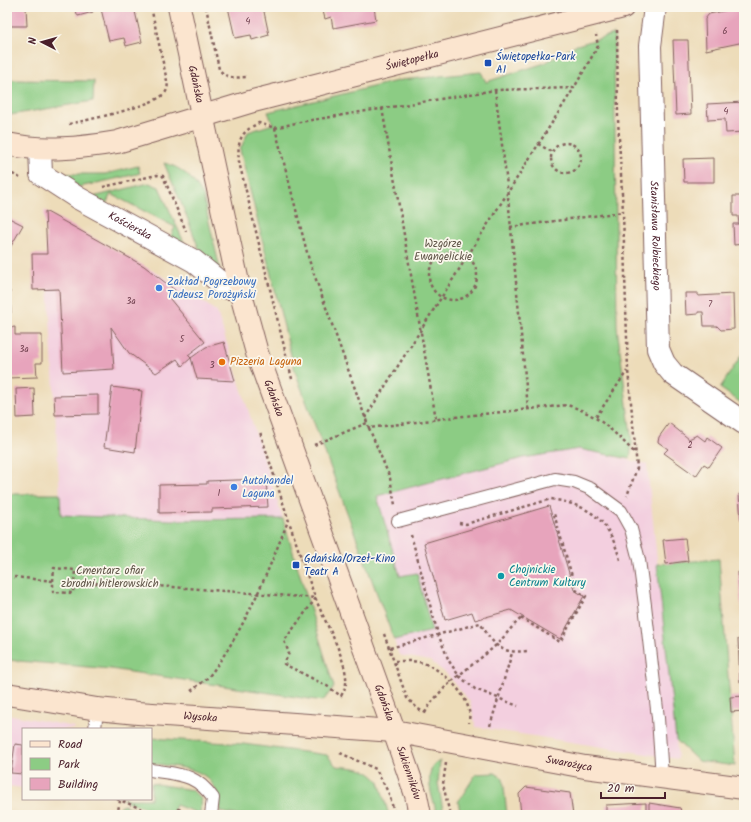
<svg xmlns="http://www.w3.org/2000/svg" width="751" height="822" font-family="Kalam,sans-serif">
	<style>
		.built { fill: #f3cfdf }
		.green { fill: #8ccc84; stroke: #6b7658 }
		.building { fill: #e7a4bc }
		.lines { fill: none; stroke-linecap: round; stroke-linejoin: round }
		.lane-casing { stroke: #83615d; stroke-width: 14 }
		.street-casing { stroke: #83615d; stroke-width: 24 }
		.secondary-casing { stroke: #83615d; stroke-width: 24 }
		.path { stroke: #83615d; stroke-width: 2.5; stroke-dasharray: 3 3; stroke-linecap: butt }
		.lane { stroke: #fff; stroke-width: 12 }
		.street { stroke: #fff; stroke-width: 22 }
		.secondary { stroke: #fbe5cf; stroke-width: 22 }
		.transit-dot { fill: #1a4fb4; stroke: #fbf7ec; stroke-width: 1.5 }
		.shop-dot { fill: #3f7fe0; stroke: #fbf7ec; stroke-width: 1.5 }
		.food-dot { fill: #e8710a; stroke: #fbf7ec; stroke-width: 1.5 }
		.culture-dot { fill: #0f9aa8; stroke: #fbf7ec; stroke-width: 1.5 }
		.labels { text-anchor: middle; dominant-baseline: central; stroke-width: 3.5; stroke-linejoin: round; paint-order: stroke }
		.number-label { font-size: 9px; fill: #71404f }
		.transit-label { font-size: 11px; fill: #164399; stroke: #fbf7ec; text-anchor: start }
		.street-label { font-size: 11px; fill: #4a1f2b; stroke: #fbf7ec }
		.park-label { font-size: 11px; fill: #5e5346; stroke: #fbf7ec }
		.shop-label { font-size: 11px; fill: #366cbe; stroke: #fbf7ec; text-anchor: start }
		.food-label { font-size: 11px; fill: #c56008; stroke: #fbf7ec; text-anchor: start }
		.culture-label { font-size: 11px; fill: #0d838f; stroke: #fbf7ec; text-anchor: start }
	</style>
	<rect width="100%" height="100%" fill="#fbf7ec"/>
	<filter id="ink" filterUnits="userSpaceOnUse"><feTurbulence type="fractalNoise" baseFrequency=".025" numOctaves="2"/><feDisplacementMap in="SourceGraphic" scale="8" xChannelSelector="R" yChannelSelector="G"/><feConvolveMatrix kernelMatrix="1 2 1 2 8 2 1 2 1" color-interpolation-filters="sRGB"/></filter>
	<filter id="wash" filterUnits="userSpaceOnUse"><feTurbulence type="fractalNoise" baseFrequency=".012" numOctaves="4" result="noise"/><feDisplacementMap in="SourceGraphic" scale="16" xChannelSelector="R" yChannelSelector="G"/><feGaussianBlur stdDeviation="0.9" result="paint"/><feColorMatrix in="noise" values="0 0 0 0 0 0 0 0 0 0 0 0 0 0 0 0 0 1.4 0 .05"/><feComposite in="paint" operator="in"/></filter>
	<g filter="url(#wash)">
		<rect width="100%" height="100%" fill="#eddcb9"/>
		<path class="built" d="M44 210 187 290 217 312 283 519 171 520 61 515Z
			M579 449 647 464 678 759 476 727 470 702 447 674 430 661 399 655 394 640 432 630 417 573 400 576 377 496 523 458Z
			M7 714 74 727 73 729H23V788L7 786Z"/>
		<path class="green" d="M614 34 617 327 632 443 630 459 579 449 523 458 377 496 400 576 417 573 432 631 394 640 295 371 240 150 248 132 273 124 268 112 401 80 481 72 486 82 545 63 574 46Z
			M10 80 94 81 93 101 10 115Z
			M164 163C182 167 194 179 203 196L220 269 202 257 185 212Z
			M138 166 140 173 137 174 79 187 61 174H105Z
			M149 183 159 187 187 249 169 240 175 227 111 194 105 206 93 197Z
			M744 351V405L720 388Z
			M7 494H60L61 515 171 520 283 519 334 687 323 701 111 669 7 660Z
			M719 559 735 766 698 761 676 740 657 564Z
			M151 738 243 744 327 755 336 766C355 768 367 767 379 782L389 815H236L221 812C216 765 190 770 151 763Z
			M440 761 438 783 444 815H437C434 800 420 770 440 761Z
			M495 773 503 778 507 815H461L458 802 476 774Z
			M151 783 192 790 201 799 200 814 176 805 172 815H163L122 799H151Z
			M124 805 149 815H119L121 806Z"/>
		<g id="blocks">
			<path class="building" d="M9 7H26L27 26H9Z
				M74 7H92L93 12 78 16Z
				M111 7H134L142 42 126 46 124 38 109 41 101 9Z
				M228 7H263L269 35 252 40 251 35 235 38Z
				M322 7H374L376 20 333 28 331 17 325 19Z
				M743 7 744 42 706 50 705 19 709 14Z
				M673 40H688L691 114 676 115Z
				M744 102V132L726 133 725 119 708 120 707 104Z
				M714 158V182H684L683 159Z
				M733 196H744V244L734 245 733 224H739L738 216H733Z
				M45 211 144 266 176 291 170 299 205 342 188 355 191 358 182 366 177 359 156 373 129 353 111 327 114 369 63 372 59 289 33 290 32 254H47Z
				M7 217 23 225 7 253Z
				M7 291H10L11 313H7Z
				M685 293H698V296L733 294 734 329 721 330 717 326H704L703 312H698V314L686 315Z
				M15 327V335H42V363H36L37 377 7 378V328Z
				M224 342 235 381 197 379 191 358 206 347Z
				M112 387 142 391 135 452 104 447Z
				M34 388 35 417 17 418 16 389Z
				M98 395V414L55 415 54 396Z
				M669 423 689 439 697 435 705 441 707 437 722 448 709 467 704 464 696 476 664 453 668 449 658 442 659 437Z
				M266 479 268 507 212 509V512L159 513V485L207 484V481Z
				M744 493V521H741L739 494Z
				M549 506 574 590 584 596 560 639 511 610 475 620 472 612 445 620 424 543Z
				M685 538 688 561 666 564 663 540Z
				M738 572H744V618H742Z
				M738 639H744V682H740Z
				M744 696V711L731 712 730 697Z
				M15 744 23 745V774L11 773Z
				M526 787 570 793 573 815H521L519 794Z
				M646 803V815H606V805Z
				M649 803 680 808 682 815H649Z"/>
		</g>
	</g>
	<g filter="url(#ink)">
		<use href="#blocks" fill-opacity="0" stroke="#83615d" stroke-width="1"/>
		<g class="lines">
			<g class="lane-casing">
				<path id="lane" d="M398 521 555 479 574 482 591 489 621 511 631 529 639 560 645 605 658 718 662 777
					M95 729 97 709
					M151 770C180 775 195 773 213 798L211 815"/>
			</g>
			<g class="street-casing">
				<g id="street">
					<path id="s1" d="M655 7 650 46 658 349 664 363 673 374 744 423"/>
					<path id="s2" d="M40 149 41 174 78 198 194 261 227 288 239 287"/>
				</g>
			</g>
			<g class="secondary-casing">
				<g id="secondary">
					<path id="s3" d="M179 7 239 287 257 353 394 731 416 795 420 815"/>
					<path id="s4" d="M7 144C43 152 81 148 117 142L253 101 623 7"/>
					<path id="s5" d="M7 694 97 709 138 713 394 731 585 767 744 788"/>
				</g>
			</g>
			<path class="path" d="M206 7 219 69C226 79 235 78 247 77
				M617 30 618 119 623 212 628 370 637 468 627 496
				M495 90 506 176 528 408
				M382 108 436 419
				M69 124C87 120 155 106 165 93 168 89 168 85 167 81L151 7
				M275 128 300 122 495 90 574 88 598 46 596 35
				M551 158a15 15 0 1 1 30 0a15 15 0 1 1-30 0Z
				M538 144 552 152
				M7 171 20 178
				M103 187 157 175 163 176 186 231
				M510 227 623 212
				M429 276a24 24 0 1 1 48 0a24 24 0 1 1-48 0Z
				M292 379 239 162C237 141 240 132 259 123L275 128 309 260 369 428 455 417 567 405C598 414 614 432 636 454
				M596 417 627 371
				M365 418 574 88
				M369 428 390 478 395 505
				M314 445 367 423
				M459 523 466 524 551 499C592 506 609 520 620 560
				M411 535 438 634 449 661 459 676 475 689 518 706
				M14 577 53 581V592L73 593 74 582 173 587 316 598 284 641 289 653 284 664 327 686 341 696C347 685 347 682 345 670 339 644 324 621 315 597 295 542 278 487 260 432
				M53 581 54 568 75 570 74 582
				M521 618 560 642 586 596 576 590 554 514
				M384 634 407 698 418 709 428 714
				M390 648 480 623C495 646 499 654 528 651
				M395 661C406 661 418 660 428 665 444 672 466 693 469 711 470 714 469 719 469 723
				M191 691C197 686 205 681 210 675 245 629 267 574 288 521
				M425 713C440 685 472 667 495 646 505 637 512 625 523 617
				M490 726 512 653
				M340 753 376 769 389 794 395 815
				M446 763 443 784 450 815
				M117 799 157 815
				M117 815 120 801
				M176 815 178 809 194 815"/>
			<use href="#lane" class="lane"/>
			<use href="#street" class="street"/>
			<use href="#secondary" class="secondary"/>
		</g>
	</g>
	<g class="transit-dot">
		<rect x="484" y="59" width="8" height="8" rx="2"/>
		<rect x="292" y="561" width="8" height="8" rx="2"/>
	</g>
	<g class="shop-dot">
		<circle cx="159" cy="288" r="4"/>
		<circle cx="234" cy="487" r="4"/>
	</g>
	<circle class="food-dot" cx="222" cy="362" r="4"/>
	<circle class="culture-dot" cx="501" cy="576" r="4"/>
	<g class="labels">
		<g class="number-label">
			<text x="248" y="21">4</text>
			<text x="725" y="31">6</text>
			<text x="726" y="111">4</text>
			<text x="131" y="301">3a</text>
			<text x="710" y="304">7</text>
			<text x="182" y="339">5</text>
			<text x="24" y="349">3a</text>
			<text x="212" y="365">3</text>
			<text x="690" y="445">2</text>
			<text x="219" y="493">1</text>
		</g>
		<g class="transit-label">
			<text x="496" y="57">Świętopełka-Park<tspan x="496" dy="13">A1</tspan></text>
			<text x="304" y="559">Gdańska/Orzeł-Kino<tspan x="304" dy="13">Teatr A</tspan></text>
		</g>
		<g class="street-label">
			<text stroke="none"><textPath href="#s4" startOffset="417">Świętopełka</textPath></text>
			<text stroke="none"><textPath href="#s3" startOffset="79">Gdańska</textPath></text>
			<text stroke="none"><textPath href="#s2" startOffset="128">Kościerska</textPath></text>
			<text stroke="none"><textPath href="#s1" startOffset="229">Stanisława Rolbieckiego</textPath></text>
			<text stroke="none"><textPath href="#s3" startOffset="403">Gdańska</textPath></text>
			<text stroke="none"><textPath href="#s3" startOffset="727">Gdańska</textPath></text>
			<text stroke="none"><textPath href="#s5" startOffset="195">Wysoka</textPath></text>
			<text stroke="none"><textPath href="#s5" startOffset="567">Swarożyca</textPath></text>
			<text stroke="none"><textPath href="#s3" startOffset="801">Sukienników</textPath></text>
		</g>
		<g class="park-label">
			<text x="443" y="244">Wzgórze<tspan x="443" dy="13">Ewangelickie</tspan></text>
			<text x="110" y="571">Cmentarz ofiar<tspan x="110" dy="13">zbrodni hitlerowskich</tspan></text>
		</g>
		<g class="shop-label">
			<text x="167" y="282">Zakład Pogrzebowy<tspan x="167" dy="13">Tadeusz Porożyński</tspan></text>
			<text x="242" y="481">Autohandel<tspan x="242" dy="13">Laguna</tspan></text>
		</g>
		<g class="food-label">
			<text x="230" y="362">Pizzeria Laguna</text>
		</g>
		<g class="culture-label">
			<text x="509" y="570">Chojnickie<tspan x="509" dy="13">Centrum Kultury</tspan></text>
		</g>
	</g>
	<rect width="751" height="822" fill="none" stroke="#fbf7ec" stroke-width="24"/>
	<rect x="22" y="728" width="130" height="72" fill="#fbf7ec" stroke="#b4a19f"/>
	<rect x="30" y="741" width="20" height="6" fill="#fbe5cf" stroke="#b4a19f"/>
	<text x="58" y="748" font-size="12" fill="#4a1f2b">Road</text>
	<rect x="30" y="758" width="20" height="12" fill="#8ccc84" stroke="#b4a19f"/>
	<text x="58" y="768" font-size="12" fill="#4a1f2b">Park</text>
	<rect x="30" y="778" width="20" height="12" fill="#e7a4bc" stroke="#b4a19f"/>
	<text x="58" y="788" font-size="12" fill="#4a1f2b">Building</text>
	<g transform="translate(42 42) rotate(276)" stroke="#fbf7ec" stroke-width="3" paint-order="stroke">
	<path d="M0-3L7 15L0 10L-7 15Z" fill="#4a1f2b"/>
	<text y="-6" font-size="11" font-weight="bold" text-anchor="middle" fill="#4a1f2b">N</text>
	</g>
	<path d="M601 792v6h64v-6" fill="none" stroke="#4a1f2b" stroke-width="2"/>
	<text x="607" y="792" font-size="12" fill="#4a1f2b" stroke="#fbf7ec" stroke-width="3" paint-order="stroke">20 m</text>
</svg>
